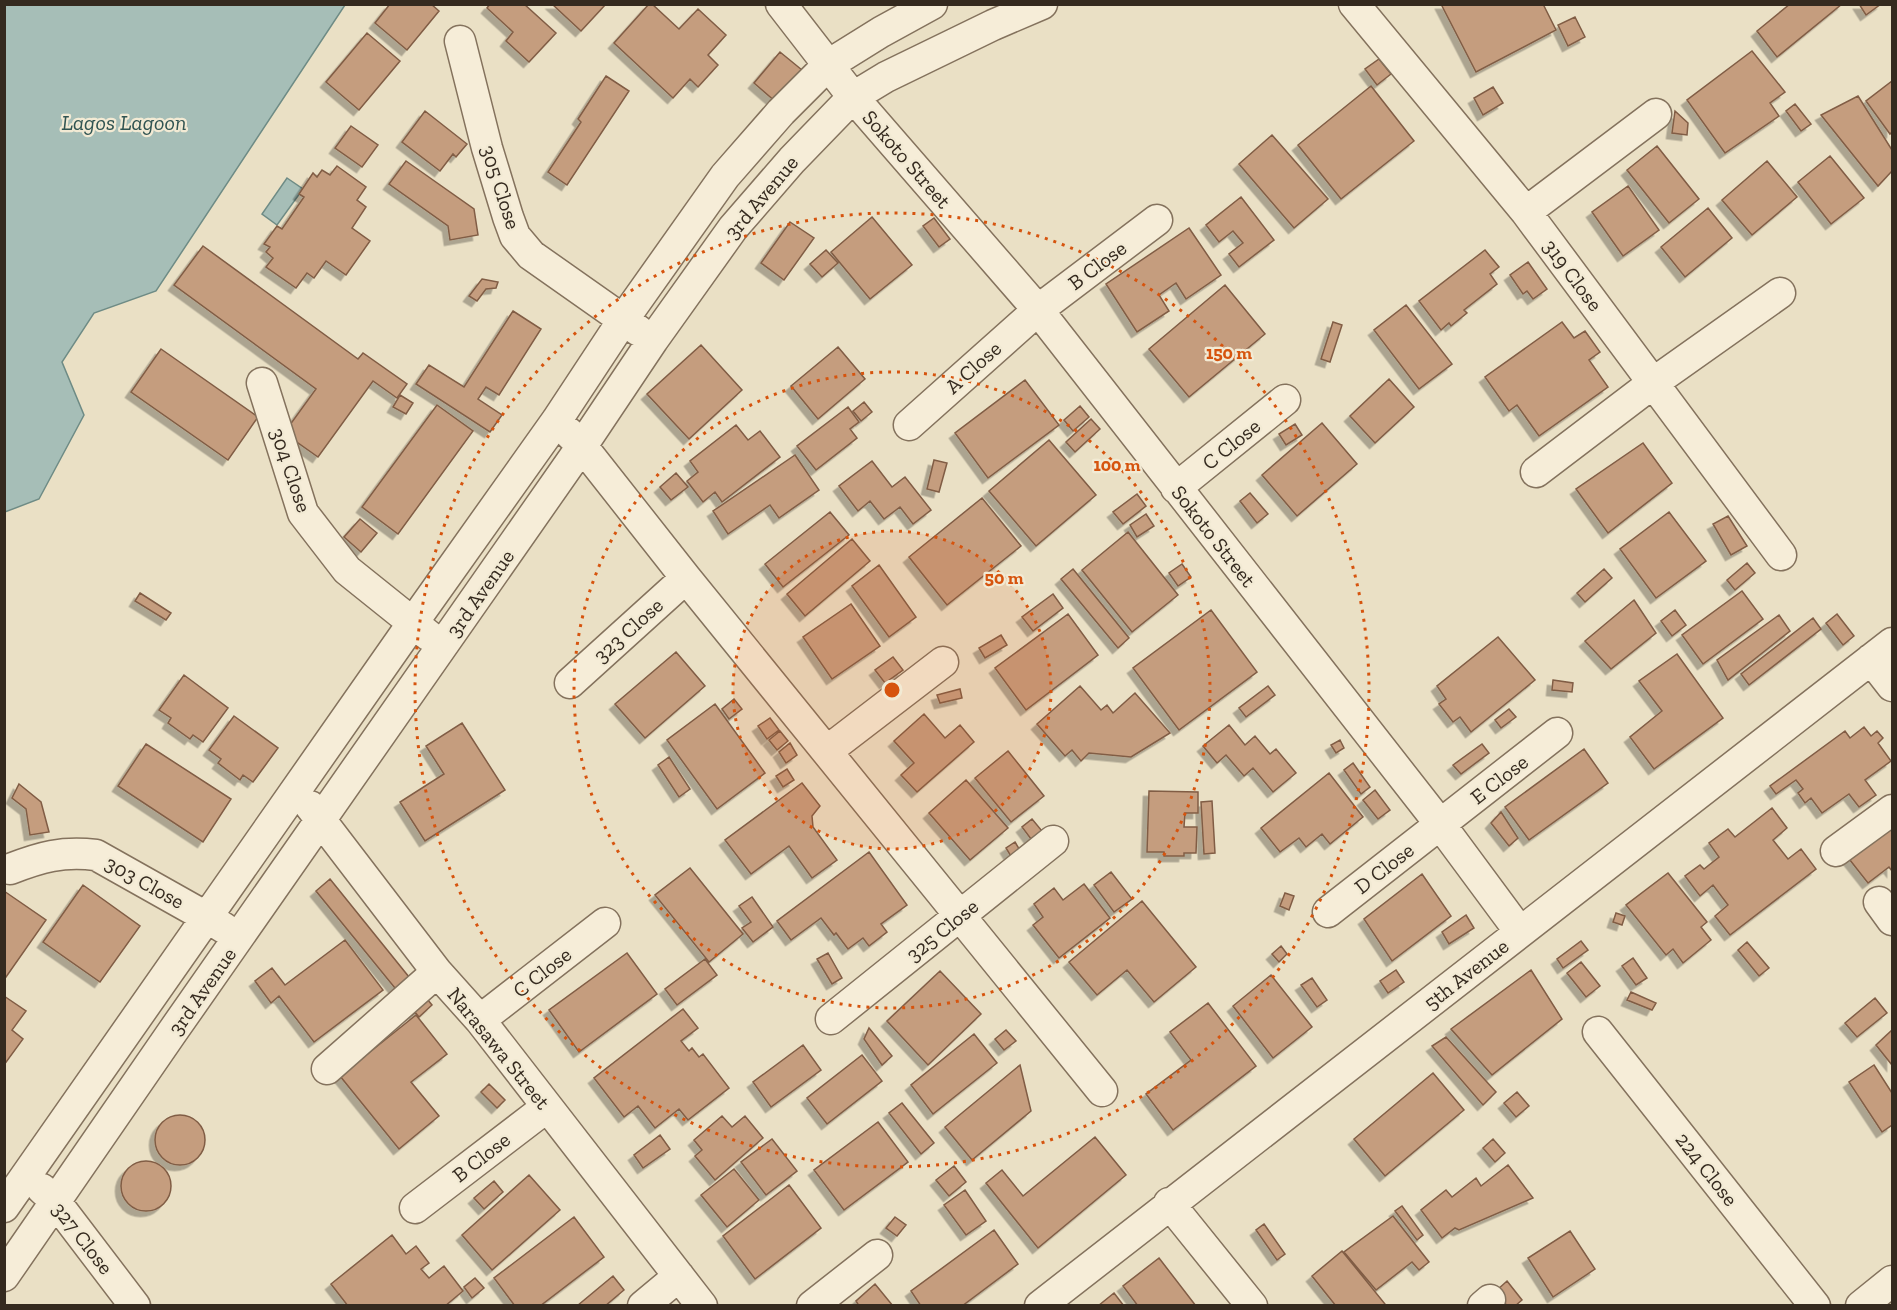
<svg xmlns="http://www.w3.org/2000/svg" width="1897" height="1310" font-family="'Zilla Slab',serif">
	<style>
		.water { fill: #a6beb7; stroke: #6e8b85; stroke-width: 1.5 }
		.building { fill: #c59d7e; stroke: #815d45; stroke-width: 1.5; filter: url(#shadow) }
		.lines { fill: none; stroke-linecap: round; stroke-linejoin: round }
		.minor-casing { stroke: #84725d; stroke-width: 33 }
		.minor { stroke: #f6edd8; stroke-width: 30 }
		.ring { fill: none; stroke: #d6540e; stroke-width: 3; stroke-dasharray: 3 6 }
		.labels { text-anchor: middle; dominant-baseline: central; stroke-width: 4.5; stroke-linejoin: round; paint-order: stroke }
		.street-label { font-size: 21px; fill: #352a1f; stroke: #f2ead4 }
		.water-label { font-size: 22px; font-style: italic; fill: #305452; stroke: #f2ead4 }
		.centre { fill: #d6540e; stroke: #f2ead4; stroke-width: 3 }
		.ring-label { font-size: 18px; text-anchor: middle; font-weight: bold; fill: #d6540e; stroke: #f2ead4; stroke-width: 4.5; stroke-linejoin: round; paint-order: stroke }
	</style>
	<defs>
		<filter id="shadow"><feDropShadow dx="-5.5" dy="5.5" stdDeviation="0" flood-color="#0004"/></filter>
	</defs>
	<rect width="100%" height="100%" fill="#eae0c5"/>
	<path class="water" d="M5 4 345 5 156 291 94 313 62 362 84 415 39 499 5 512Z
		M287 178 303 189 277 225 262 214Z"/>
	<path class="building" d="M390 4H431L439 11 407 50 375 23Z
		M490 4H524L556 33 529 62 506 41 513 32 487 8Z
		M552 4H606L581 31Z
		M649 4H652L679 29 698 9 726 35 708 55 718 65 698 87 690 79 673 98 614 43Z
		M1441 4H1543L1556 30 1476 72Z
		M1790 4H1842L1777 57 1757 31Z
		M1859 4H1881L1866 15Z
		M1575 17 1585 37 1568 46 1558 25Z
		M367 33 400 61 359 110 326 82Z
		M1752 51 1785 92 1770 103 1779 116 1725 153 1687 100Z
		M780 52 802 70 776 102 754 83Z
		M1379 59 1391 74 1377 85 1365 69Z
		M606 76 629 91 567 185 548 172 581 122 578 119Z
		M1892 81V132L1890 134 1866 101Z
		M1371 86 1414 141 1341 199 1298 145Z
		M1493 87 1503 103 1483 115 1474 98Z
		M1858 96 1892 150V171L1878 186 1821 115Z
		M1795 104 1811 124 1801 131 1786 111Z
		M425 111 467 144 456 157 453 154 440 171 402 142Z
		M1675 111 1688 123 1687 135 1672 133Z
		M351 126 378 145 362 167 335 148Z
		M1272 135 1328 199 1294 228 1239 164Z
		M1657 146 1699 199 1669 223 1627 170Z
		M1830 156 1864 198 1831 224 1798 182Z
		M406 161 474 209 478 235 450 240 448 226 389 184Z
		M1767 161 1797 197 1752 235 1722 200Z
		M337 166 366 187 357 200 366 207 352 228 370 241 346 275 326 261 314 278 307 273 296 288 266 267 273 258 266 252 270 247 264 244 277 226 282 229 304 197 299 194 313 173 317 177 322 170 330 175Z
		M1628 186 1659 230 1623 256 1592 212Z
		M1241 197 1274 240 1239 267 1229 254 1243 243 1233 231 1219 242 1206 225Z
		M1708 208 1732 238 1685 277 1661 247Z
		M872 217 912 265 870 299 831 252Z
		M934 218 950 239 939 247 923 226Z
		M790 222 814 238 784 280 761 263Z
		M1189 228 1221 275 1186 299 1176 283 1159 295 1169 311 1137 332 1106 284Z
		M203 246 358 359 363 353 407 384 397 398 373 381 318 457 284 433 316 389 174 285Z
		M826 250 838 263 822 277 810 264Z
		M1485 250 1499 267 1490 274 1497 284 1464 310 1467 313 1451 326 1449 323 1441 330 1419 301Z
		M1528 262 1547 289 1533 299 1527 291 1523 294 1510 275Z
		M482 279 498 282 496 288 486 289 477 301 469 296Z
		M1225 285 1265 334 1189 397 1149 349Z
		M1406 305 1452 364 1419 389 1374 330Z
		M513 311 541 329 499 395 486 387 478 399 502 415 490 432 416 384 429 365 464 387Z
		M1333 322 1342 325 1330 362 1321 359Z
		M1562 322 1574 338 1585 331 1600 352 1589 360 1608 387 1539 436 1517 405 1509 411 1485 377Z
		M701 345 742 390 689 439 647 394Z
		M838 347 865 379 818 419 791 386Z
		M161 349 258 417 228 460 131 392Z
		M1389 379 1414 407 1375 443 1350 416Z
		M1025 380 1059 425 988 478 955 433Z
		M400 395 413 403 406 414 393 407Z
		M864 402 872 412 861 421 853 411Z
		M437 405 473 431 398 534 362 507Z
		M1080 406 1089 417 1073 431 1064 420Z
		M848 407 859 422 850 429 857 438 816 470 797 446Z
		M1091 419 1100 429 1075 452 1066 442Z
		M1322 423 1357 464 1297 516 1262 475Z
		M1295 424 1302 435 1286 445 1279 434Z
		M736 425 748 440 760 431 780 457 722 502 715 492 703 502 687 481 698 472 690 461Z
		M1049 440 1096 495 1036 546 989 491Z
		M1643 443 1672 483 1608 533 1576 489Z
		M795 455 819 490 779 518 770 505 728 534 713 511Z
		M934 460 947 463 939 492 927 489Z
		M872 461 892 487 905 477 931 510 913 524 900 507 884 519 870 501 858 511 839 486Z
		M676 473 688 487 671 500 660 487Z
		M1250 493 1268 514 1257 523 1240 501Z
		M1137 494 1146 506 1123 524 1113 512Z
		M982 498 1021 546 947 605 909 557Z
		M830 512 849 535 783 587 765 564Z
		M1669 512 1706 561 1656 598 1620 549Z
		M1146 514 1154 526 1137 537 1130 525Z
		M1728 516 1747 546 1731 555 1713 524Z
		M360 519 377 533 361 552 344 537Z
		M1128 532 1178 595 1132 632 1082 570Z
		M852 539 870 561 805 616 787 594Z
		M1747 563 1755 573 1735 590 1727 580Z
		M1182 564 1191 577 1178 586 1169 573Z
		M879 565 916 617 889 637 852 586Z
		M1073 569 1129 638 1118 648 1061 579Z
		M1604 569 1612 578 1585 602 1577 593Z
		M1742 591 1763 619 1703 664 1682 635Z
		M140 593 171 613 166 620 135 601Z
		M1053 594 1063 608 1033 631 1022 617Z
		M1634 600 1656 633 1611 669 1585 641Z
		M851 604 880 646 832 679 803 637Z
		M1211 610 1257 672 1179 730 1133 668Z
		M1675 610 1686 625 1672 636 1661 621Z
		M1068 614 1098 655 1026 710 995 668Z
		M1837 614 1854 636 1843 645 1826 623Z
		M1779 615 1790 631 1728 680 1717 660Z
		M1813 618 1821 629 1749 685 1741 674Z
		M1001 635 1007 645 985 658 979 648Z
		M1498 637 1535 680 1471 732 1460 717 1453 722 1439 704 1446 699 1437 686Z
		M676 652 705 686 645 738 615 704Z
		M1677 654 1723 718 1654 769 1630 737 1662 711 1639 681Z
		M893 657 903 670 885 683 875 670Z
		M184 675 228 708 203 742 193 735 190 739 168 723 171 718 159 710Z
		M1553 680 1573 683 1572 692 1552 690Z
		M1080 686 1101 710 1107 705 1113 713 1135 693 1170 733 1131 757 1089 753 1081 761 1072 750 1065 756 1037 724Z
		M1268 686 1275 695 1246 717 1239 708Z
		M960 689 962 698 940 703 937 695Z
		M734 699 742 709 729 719 722 709Z
		M715 704 765 773 717 809 667 740Z
		M1509 709 1516 717 1501 728 1495 720Z
		M924 714 945 738 960 725 974 742 917 792 901 775 914 763 894 741Z
		M234 716 278 748 253 782 243 775 240 780 218 763 221 759 209 750Z
		M770 718 779 730 767 739 758 726Z
		M462 723 505 790 425 841 400 802 444 774 426 746Z
		M1229 725 1245 745 1255 736 1270 754 1276 749 1296 773 1273 792 1253 768 1244 776 1226 755 1217 763 1203 746Z
		M1864 727 1871 736 1877 731 1883 738 1878 743 1891 761 1865 780 1876 795 1859 807 1849 794 1822 813 1811 798 1805 803 1798 793 1803 789 1796 780 1776 794 1770 786 1845 731 1850 738Z
		M780 731 788 741 777 750 769 740Z
		M1340 740 1344 748 1336 753 1331 745Z
		M790 743 797 755 786 763 779 752Z
		M146 744 231 799 203 842 118 786Z
		M1482 744 1489 753 1461 774 1453 765Z
		M1584 749 1608 783 1529 840 1505 807Z
		M1008 751 1044 796 1011 822 975 778Z
		M669 757 690 789 679 797 658 765Z
		M1353 763 1370 787 1361 794 1344 770Z
		M787 769 794 780 783 787 776 776Z
		M1329 773 1363 817 1330 844 1322 834 1306 847 1299 838 1280 852 1261 828Z
		M966 780 1008 828 970 860 929 813Z
		M802 783 820 806 812 816 813 827 837 860 812 878 789 846 751 874 725 840Z
		M19 784 41 802 49 832 30 835 26 809 12 798Z
		M1375 790 1390 810 1378 819 1363 800Z
		M1149 791 1198 792V813H1185L1184 827H1197L1196 853H1184V856H1164V852H1147Z
		M1212 801 1215 853 1204 854 1201 802Z
		M1772 808 1787 828 1773 840 1788 859 1801 849 1816 869 1730 935 1715 916 1728 905 1713 885 1700 896 1685 876 1700 865 1704 869 1719 857 1709 843 1728 829 1735 837Z
		M1501 812 1518 838 1509 846 1491 823Z
		M1892 817V871L1889 867 1868 883 1846 855Z
		M1032 819 1042 831 1031 839 1022 827Z
		M1015 842 1021 852 1012 858 1006 848Z
		M869 852 907 905 881 924 887 932 869 946 863 938 848 949 836 933 834 935 821 918 791 940 777 921Z
		M690 868 743 934 709 962 655 895Z
		M1111 872 1132 899 1114 912 1094 885Z
		M1668 873 1707 922 1701 927 1711 940 1683 963 1673 949 1666 955 1626 905Z
		M1422 874 1451 916 1392 961 1364 919Z
		M330 879 413 982 399 993 316 891Z
		M1084 884 1110 918 1059 958 1033 925 1043 917 1034 904 1054 888 1063 900Z
		M83 885 140 926 100 982 43 942Z
		M4 891 46 920 6 977 4 976Z
		M1285 893 1294 896 1289 910 1280 906Z
		M752 897 773 927 753 942 742 928 751 922 739 906Z
		M1142 901 1196 967 1154 1002 1127 970 1097 995 1069 962Z
		M1616 913 1625 916 1622 925 1613 922Z
		M1466 915 1474 928 1449 944 1442 932Z
		M345 940 383 990 314 1042 279 996 271 1003 255 981 272 968 285 985Z
		M1581 941 1588 950 1563 968 1557 959Z
		M1747 942 1769 968 1759 976 1738 950Z
		M1281 946 1287 954 1279 962 1272 954Z
		M627 953 657 994 579 1052 549 1010Z
		M828 953 842 978 832 984 817 959Z
		M1633 958 1647 978 1636 985 1622 966Z
		M705 959 717 975 677 1005 665 989Z
		M1581 962 1600 986 1586 997 1567 973Z
		M1396 970 1404 982 1388 993 1380 981Z
		M1531 970 1562 1019 1492 1075 1451 1029Z
		M940 971 981 1014 928 1065 887 1021Z
		M1271 975 1312 1027 1273 1058 1233 1006Z
		M1312 978 1327 1000 1317 1007 1301 985Z
		M1631 992 1656 1003 1652 1010 1627 1000Z
		M423 994 432 1005 419 1017 415 1012 412 1015 406 1009Z
		M4 996 26 1011 12 1030 23 1039 4 1065Z
		M1875 998 1887 1013 1857 1037 1845 1023Z
		M1208 1003 1256 1066 1173 1130 1146 1094 1191 1060 1170 1032Z
		M683 1009 698 1028 681 1041 689 1051 692 1048 699 1057 703 1054 729 1088 688 1120 679 1109 655 1128 638 1106 624 1117 594 1078Z
		M416 1015 447 1054 411 1082 439 1116 399 1149 340 1076Z
		M869 1028 892 1056 882 1065 864 1039Z
		M1006 1030 1016 1041 1004 1050 995 1039Z
		M1892 1030V1065L1876 1045Z
		M974 1034 997 1063 933 1114 911 1085Z
		M1446 1037 1496 1092 1483 1105 1432 1046Z
		M803 1045 821 1070 771 1107 753 1082Z
		M862 1055 882 1081 827 1124 807 1098Z
		M1020 1065 1031 1111 972 1160 945 1127Z
		M1874 1065 1892 1093V1125L1882 1132 1849 1082Z
		M1433 1073 1464 1110 1385 1176 1354 1139Z
		M489 1084 505 1100 497 1108 481 1092Z
		M1517 1092 1529 1106 1516 1117 1504 1103Z
		M902 1103 934 1143 921 1154 889 1113Z
		M155 1140a25 25 0 1 1 50 0a25 25 0 1 1-50 0Z
		M722 1116 732 1127 745 1116 763 1138 715 1180 695 1156 702 1150 694 1140Z
		M878 1122 908 1162 844 1210 814 1170Z
		M660 1135 670 1149 643 1168 634 1155Z
		M1095 1137 1126 1175 1038 1248 986 1183 1002 1170 1023 1196Z
		M772 1139 797 1171 766 1195 741 1162Z
		M1493 1139 1505 1153 1495 1162 1483 1148Z
		M121 1186a25 25 0 1 1 50 0a25 25 0 1 1-50 0Z
		M1508 1165 1533 1198 1459 1230 1455 1228 1442 1238 1421 1210 1446 1190 1452 1197 1476 1178 1481 1186Z
		M954 1166 966 1182 949 1196 936 1180Z
		M734 1169 759 1200 727 1227 701 1195Z
		M529 1175 560 1210 492 1270 462 1235Z
		M494 1181 503 1192 484 1209 474 1198Z
		M789 1185 821 1228 755 1279 723 1236Z
		M965 1190 986 1221 966 1235 944 1205Z
		M1402 1206 1423 1235 1417 1240 1395 1211Z
		M1393 1216 1429 1262 1419 1270 1412 1262 1376 1290 1344 1252Z
		M574 1217 604 1257 540 1306H515L494 1278Z
		M895 1217 906 1225 897 1236 886 1228Z
		M1264 1224 1285 1254 1277 1260 1256 1230Z
		M994 1230 1018 1264 962 1306H921L911 1291Z
		M1570 1231 1595 1269 1553 1297 1528 1258Z
		M392 1235 406 1254 416 1246 429 1263 421 1269 429 1278 444 1266 463 1291 445 1306H348L331 1284Z
		M1342 1251 1385 1304 1382 1306H1336L1312 1276Z
		M1159 1258 1196 1306H1138L1123 1286Z
		M613 1276 624 1290 605 1306H577Z
		M475 1278 484 1288 472 1298 464 1287Z
		M1507 1281 1522 1300 1515 1306H1507L1496 1291Z
		M875 1284 893 1306H859L856 1301Z
		M1114 1293 1124 1306H1098Z"/>
	<g class="lines">
		<g class="minor-casing">
			<path id="minor" d="M781 4 853 97 1038 310 1440 824 1520 932
				M1354 4 1526 212 1781 555
				M460 41 487 148 508 217 515 236 531 255 639 331
				M1526 212 1656 114
				M262 383 303 513 347 570 428 635
				M909 425 1038 310 1157 220
				M569 433 582 446 686 578 1102 1091
				M1536 472 1653 383 1780 293
				M1176 488 1285 400
				M1871 659 1892 686
				M570 683 686 578
				M827 751 943 662
				M310 806 437 972 480 1020 702 1306
				M1836 851 1892 810
				M10 869C41 857 62 851 96 855L208 918 224 928
				M1879 902 1892 920
				M1328 912 1557 733
				M831 1019 1053 841
				M480 1020 605 923
				M1598 1032 1815 1306
				M327 1069 437 972
				M42 1189 55 1201 135 1306
				M1169 1203 1252 1306
				M4 1207 412 624 557 420 623 320 725 176 781 112 828 65 881 32 932 4
				M415 1208 547 1107
				M4 1276 173 1031 582 446 653 340 733 228 792 160 853 97 886 77 993 25 1042 4
				M643 1306 679 1276
				M812 1306 877 1255
				M1040 1306 1892 643
				M1483 1306 1490 1300
				M1861 1306 1892 1281"/>
		</g>
		<use href="#minor" class="minor"/>
	</g>
	<circle cx="892" cy="690" r="159" fill="#d6540e" fill-opacity=".12"/>
	<g class="ring">
		<circle cx="892" cy="690" r="159"/>
		<circle cx="892" cy="690" r="318"/>
		<circle cx="892" cy="690" r="477"/>
	</g>
	<g class="labels">
		<g class="street-label">
			<text transform="translate(907 159) rotate(49)">Sokoto Street</text>
			<text transform="translate(501 187) rotate(72)">305 Close</text>
			<text transform="translate(761 197) rotate(-50)">3rd Avenue</text>
			<text transform="translate(1097 265) rotate(-37)">B Close</text>
			<text transform="translate(1573 275) rotate(53)">319 Close</text>
			<text transform="translate(973 367) rotate(-42)">A Close</text>
			<text transform="translate(1231 444) rotate(-39)">C Close</text>
			<text transform="translate(291 470) rotate(71)">304 Close</text>
			<text transform="translate(1214 536) rotate(52)">Sokoto Street</text>
			<text transform="translate(480 593) rotate(-55)">3rd Avenue</text>
			<text transform="translate(628 630) rotate(-42)">323 Close</text>
			<text transform="translate(1499 779) rotate(-38)">E Close</text>
			<text transform="translate(1384 868) rotate(-38)">D Close</text>
			<text transform="translate(145 882) rotate(29)">303 Close</text>
			<text transform="translate(942 930) rotate(-39)">325 Close</text>
			<text transform="translate(542 972) rotate(-38)">C Close</text>
			<text transform="translate(1466 974) rotate(-38)">5th Avenue</text>
			<text transform="translate(202 991) rotate(-55)">3rd Avenue</text>
			<text transform="translate(499 1048) rotate(51)">Narasawa Street</text>
			<text transform="translate(481 1157) rotate(-38)">B Close</text>
			<text transform="translate(1707 1169) rotate(52)">224 Close</text>
			<text transform="translate(83 1238) rotate(52)">327 Close</text>
		</g>
		<g class="water-label">
			<text x="124" y="122">Lagos Lagoon</text>
		</g>
	</g>
	<circle cx="892" cy="690" r="9" class="centre"/>
	<g class="ring-label">
		<text x="1229" y="359">150 m</text>
		<text x="1117" y="471">100 m</text>
		<text x="1004" y="584">50 m</text>
	</g>
	<rect width="1897" height="1310" fill="none" stroke="#352a1f" stroke-width="12"/>
</svg>
